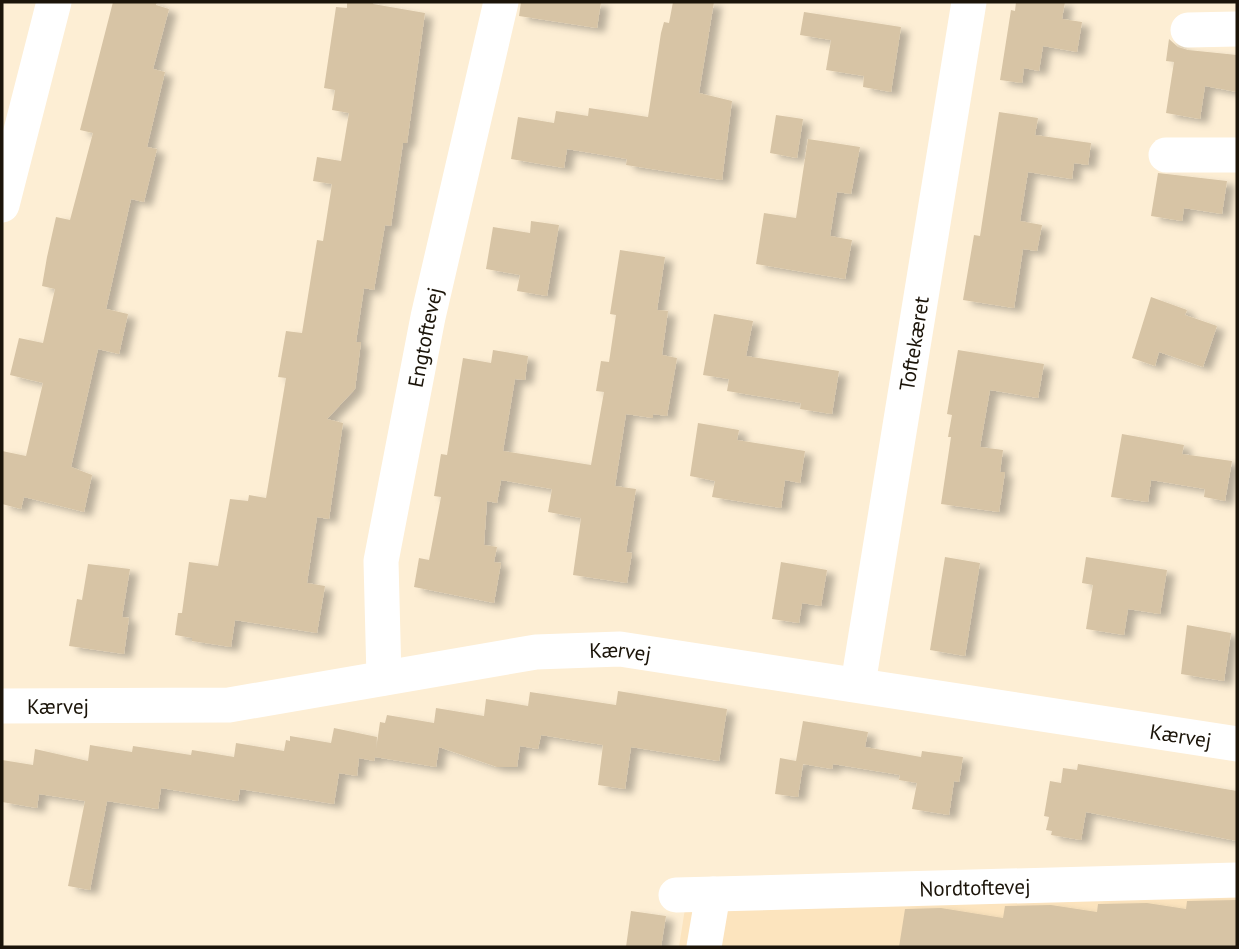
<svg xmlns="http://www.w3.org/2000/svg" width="1239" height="949" font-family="'PT Sans',sans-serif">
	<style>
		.built { fill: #fce4be }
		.building { fill: #d7c4a5; filter: url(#shadow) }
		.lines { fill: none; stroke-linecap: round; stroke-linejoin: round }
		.minor { stroke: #fff; stroke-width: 35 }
		.labels { text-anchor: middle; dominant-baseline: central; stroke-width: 5; stroke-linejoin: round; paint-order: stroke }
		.street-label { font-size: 21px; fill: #1b1409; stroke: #fdfdfd }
	</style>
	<defs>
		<filter id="shadow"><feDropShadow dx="8" dy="4.5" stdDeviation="3.5" flood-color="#0004"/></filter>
	</defs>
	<rect width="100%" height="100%" fill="#fdeed4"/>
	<path class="built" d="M1237 889V947H679L686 902Z"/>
	<path class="building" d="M113 2H157L156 5 169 9 153 69 165 72 147 147 157 149 144 202 131 199 106 309 128 314 119 354 98 349 71 467 92 475 84 512 24 497 21 509 2 504V451L26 456 43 383 10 375 19 338 43 343 55 289 42 286 47 257 56 217 70 220 93 133 80 130Z
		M347 2H374L373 4 425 13 407 143H403L391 226 385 225 374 290 364 288 356 342H361L355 389 327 419 343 423 329 519 317 517 307 583 325 586 317 633 235 620 231 647 192 641V638L175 635 178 613H182L189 562 218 566 230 499 248 501 249 495 266 498 286 378 278 377 286 331 302 333 317 240 323 241 332 184 313 181 317 157 341 161 349 113 332 110 335 90 324 88 336 7 347 8Z
		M521 2H601L597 28 519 16Z
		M673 2H714L699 93 732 101 722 180 626 165 627 159 567 149 564 168 511 159 518 117 554 123 556 111 588 116 589 108 648 117 661 33 664 22 669 23Z
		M1016 2H1065L1062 19 1082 22 1077 52 1043 46 1039 71 1024 68 1022 83 1000 80 1011 10 1015 11Z
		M804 12 901 27 891 92 863 87 864 76 826 70 831 40 800 35Z
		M1169 39 1178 47 1188 50 1237 55V92L1205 86 1200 119 1166 113 1174 62 1166 61Z
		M999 112 1038 118 1035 135 1091 143 1088 165 1074 163 1072 179 1028 172 1020 221 1042 225 1037 251 1023 249 1014 308 963 300 974 235 980 236Z
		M776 115 803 119 797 158 770 153Z
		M808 139 860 147 851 194 837 192 830 236 852 240 845 279 756 264 764 213 796 218Z
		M1158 173 1227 181 1222 214 1184 208 1182 221 1151 216Z
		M531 221 559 225 547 296 517 291 520 275 486 269 493 227 530 233Z
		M620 250 665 257 657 310 668 311 662 355 677 358 667 416 653 414V418L626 414 615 486 636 489 626 552 632 553 627 583 573 575 581 518 548 512 552 489 501 480 497 503 487 501 484 545 497 547 494 562 501 563 494 603 414 587 419 558 429 560 441 497 434 496 441 454 447 455 463 358 491 363 493 350 528 356 525 380 515 379 503 451 591 465 604 392 596 391 601 361 609 362 616 315 610 314Z
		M1151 297 1187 310 1185 315 1217 326 1203 367 1159 352 1155 366 1132 358Z
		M714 314 753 321 746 356 839 371 832 414 800 409 801 403 727 391 729 379 703 375Z
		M958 350 1044 364 1038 398 990 390 980 447 1003 450 1000 472H1005L999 512 941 504 951 437H948L952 415 947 414Z
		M698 423 739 430 737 440 805 451 800 483 785 480 781 508 712 497 715 481 690 476Z
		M1122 434 1184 445 1182 454 1232 461 1225 501 1204 497 1205 489 1151 480 1148 502 1111 497Z
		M945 557 980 563 965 656 930 650Z
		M1086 557 1167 570 1160 614 1128 609 1124 635 1086 629 1093 585 1082 583Z
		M781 562 827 570 821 606 802 603 799 623 772 619Z
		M88 564 130 569 122 617 129 618 124 654 69 646 77 599 82 600Z
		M1187 625 1231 633 1224 681 1181 674Z
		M618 691 727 709 719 761 631 747 625 789 598 785 603 745 541 735 538 749 520 746 517 767H497L439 747 436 767 375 757 374 761 359 758 357 776 339 773 334 804 240 789 238 801 161 788 158 809 107 801 90 890 68 886 85 801 39 794 37 808 2 802V760L33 765 35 749 88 761 90 745 132 752 133 746 191 755 192 750 234 757 236 743 284 751 286 740 290 741V736L331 743 334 728 377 737 376 750 380 722 385 723 387 715 434 723 436 708 484 716 486 699 528 706 530 692 616 705Z
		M803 721 868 732 865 747 921 757 922 751 963 757 959 782 954 781 949 815 912 809 917 783 899 780 900 775 833 764 832 769 803 764 798 797 775 794 780 758 796 761Z
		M1078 764 1237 791V841L1086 812 1081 840 1051 835 1052 831 1046 830 1049 817 1044 816 1050 781 1061 783 1063 768 1077 770Z
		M1237 900V947H899L905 909 941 908 1003 918 1005 906 1051 905 1097 912 1098 904 1147 903 1186 909 1187 901Z
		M631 911 666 916 661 947H626Z"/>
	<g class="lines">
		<g class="minor">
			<path d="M1188 30 1237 29"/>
			<path d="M1166 155H1237"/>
			<path d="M2 205 54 2"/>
			<path id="s1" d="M384 678 381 561 428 317 501 2"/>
			<path id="s2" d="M858 684 969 2"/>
			<path id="s3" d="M2 706 229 705 536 652 620 649 1237 744"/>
			<path id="s4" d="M676 895 1237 880"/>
			<path d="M704 947 713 894"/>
		</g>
	</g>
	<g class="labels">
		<g class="street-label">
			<text stroke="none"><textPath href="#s1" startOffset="345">Engtoftevej</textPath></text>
			<text stroke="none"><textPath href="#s2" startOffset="345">Toftekæret</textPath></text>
			<text stroke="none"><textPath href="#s3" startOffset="623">Kærvej</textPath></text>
			<text stroke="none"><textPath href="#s3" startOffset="56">Kærvej</textPath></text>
			<text stroke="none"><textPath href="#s3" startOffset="1190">Kærvej</textPath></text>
			<text stroke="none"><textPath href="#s4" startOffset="299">Nordtoftevej</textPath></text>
		</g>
	</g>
	<rect width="1239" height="949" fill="none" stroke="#1b1409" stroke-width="7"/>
</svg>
